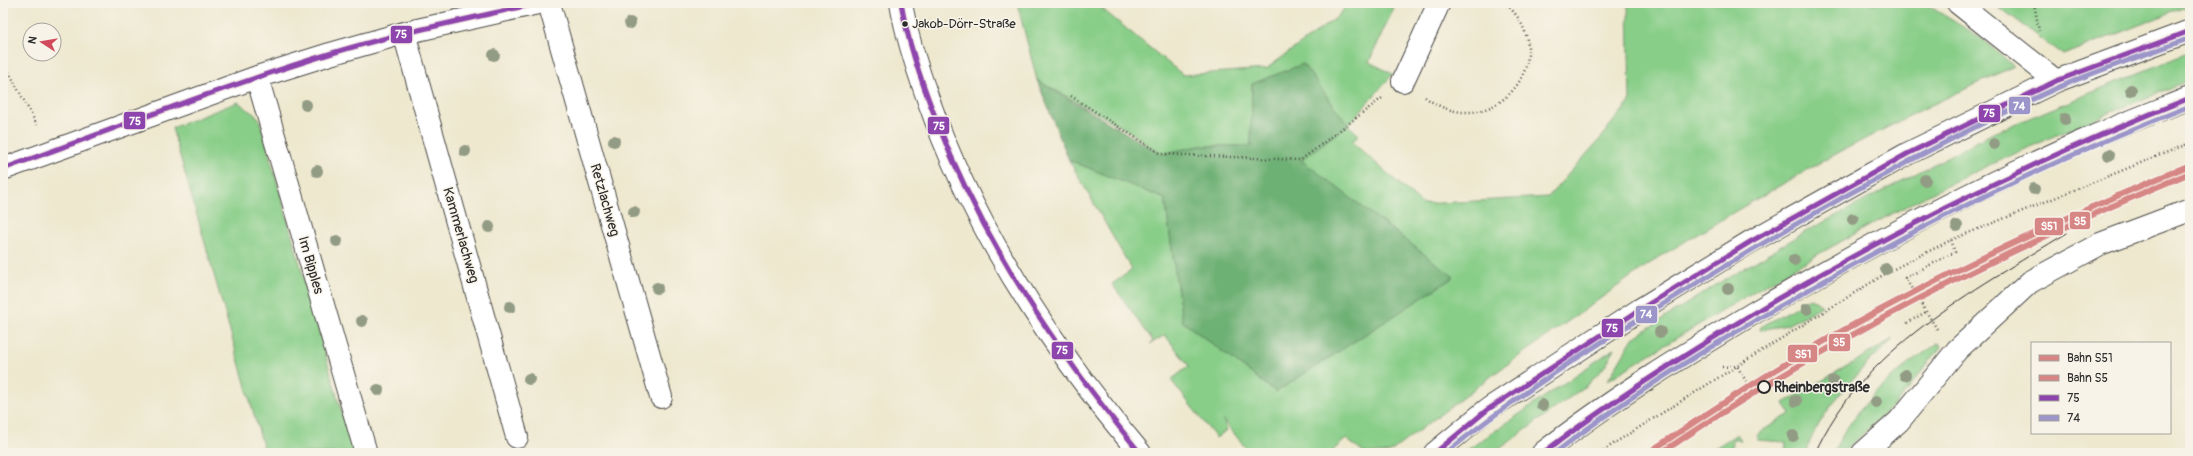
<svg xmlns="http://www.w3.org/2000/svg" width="2193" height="456" font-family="Pangolin,sans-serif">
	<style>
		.green { fill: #88ce88; stroke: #5a7c5a }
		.forest { fill: #6eb174; stroke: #4c6e50 }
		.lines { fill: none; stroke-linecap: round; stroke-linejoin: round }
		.minor-casing { stroke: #484744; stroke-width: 24 }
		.major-casing { stroke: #484744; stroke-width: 24 }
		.path { stroke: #484744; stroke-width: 2.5; stroke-dasharray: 1 3; stroke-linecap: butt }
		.minor { stroke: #fff; stroke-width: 22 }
		.major { stroke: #fff; stroke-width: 22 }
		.tram { stroke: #2b2b2b; stroke-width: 1 }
		.bus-1-casing { stroke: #f7f3e8; stroke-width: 8 }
		.bus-2-casing { stroke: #f7f3e8; stroke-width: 8 }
		.bus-1 { stroke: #8e44ad; stroke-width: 5 }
		.bus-2 { stroke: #9b95c9; stroke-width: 5 }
		.rail-1-casing { stroke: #f7f3e8; stroke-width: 9 }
		.rail-2-casing { stroke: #f7f3e8; stroke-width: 9 }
		.rail-1 { stroke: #d68684; stroke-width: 6 }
		.rail-2 { stroke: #d68684; stroke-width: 6 }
		.tree { fill: #929b84 }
		.bus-dot { fill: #2b2b2b; stroke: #f7f3e8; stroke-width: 1.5 }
		.stop-dot { fill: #f7f3e8; stroke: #2b2b2b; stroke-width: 2 }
		.labels { text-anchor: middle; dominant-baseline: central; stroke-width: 3; stroke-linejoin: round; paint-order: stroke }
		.bus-label { font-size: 13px; fill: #2b2b2b; stroke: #f7f3e8; text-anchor: start }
		.street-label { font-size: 14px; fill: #2b2b2b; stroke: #f7f3e8 }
		.stop-label { font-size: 14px; font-weight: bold; fill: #2b2b2b; stroke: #f7f3e8; text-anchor: start }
		.line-badge { stroke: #f7f3e8; stroke-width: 1.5 }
		.badge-label { font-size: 11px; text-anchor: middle; font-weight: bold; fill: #fff }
	</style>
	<rect width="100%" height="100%" fill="#f7f3e8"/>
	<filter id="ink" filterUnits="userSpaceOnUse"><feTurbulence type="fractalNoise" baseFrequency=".025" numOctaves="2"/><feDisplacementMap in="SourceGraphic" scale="8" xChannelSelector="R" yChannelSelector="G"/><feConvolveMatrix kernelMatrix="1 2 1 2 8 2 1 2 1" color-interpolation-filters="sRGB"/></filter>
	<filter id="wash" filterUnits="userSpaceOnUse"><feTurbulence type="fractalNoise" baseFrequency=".012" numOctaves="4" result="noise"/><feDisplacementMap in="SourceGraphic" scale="16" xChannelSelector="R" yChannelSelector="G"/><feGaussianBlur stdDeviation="0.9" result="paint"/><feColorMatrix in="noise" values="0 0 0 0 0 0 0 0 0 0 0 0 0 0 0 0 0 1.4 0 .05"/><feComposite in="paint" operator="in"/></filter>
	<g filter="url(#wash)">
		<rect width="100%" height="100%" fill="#eee8cf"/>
		<path class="green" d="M1017 3H1095L1183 75 1266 69 1336 18 1349 3H1396L1369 62 1393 74 1348 125 1359 135 1352 142 1422 204 1548 197 1608 130 1607 129 1630 102 1628 3H1924L1978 36 2014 66 1921 110 1832 156 1746 205 1656 259 1498 371 1389 453H1364L1346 439 1330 453H1250L1223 420 1227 430 1216 438 1171 380 1189 366 1165 335 1150 344 1153 341 1112 284 1132 270 1069 160 1165 199 1182 321 1276 392 1454 277 1301 160 1304 64 1252 84 1251 146H1199L1161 154 1127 130 1037 80Z
			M1994 3H2190V5L2063 55Z
			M2190 52V80C2110 112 2031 145 1954 182 1834 241 1721 311 1608 380L1633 338 1716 285 1805 232 1993 133Z
			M238 102 259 118 353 453H265L172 128Z
			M1811 298 1822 306 1787 325 1760 330 1761 327Z
			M1893 339C1857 372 1823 407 1805 453H1785L1786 442 1757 440V436L1760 432 1790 414 1784 403Z
			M1939 343 1941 347 1899 400 1848 448 1842 453H1833C1855 406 1896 370 1939 343Z
			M1615 348 1606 365 1587 385 1494 453H1463Z
			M1737 434 1741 440H1733L1732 453H1707Z"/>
		<path class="forest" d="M1303 64 1348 125 1301 160 1454 277 1276 392 1182 321 1165 199 1069 160 1037 80 1161 154 1199 146H1251L1252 84Z"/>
	</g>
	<g filter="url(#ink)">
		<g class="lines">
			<g class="minor-casing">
				<path id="minor" d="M549 3 661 397
					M901 3C906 35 917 68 928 99 974 230 1051 347 1140 453
					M1958 3 2056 81
					M404 33 517 437
					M257 77 366 453
					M1403 81 1439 3
					M3 169 257 77 330 54 404 33 538 3
					M1435 453 1487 410 1641 309 1750 242 1907 154 2056 81 2190 31
					M1863 453 1899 421 1957 350 2030 282 2100 244 2190 210"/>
			</g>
			<g class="major-casing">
				<path id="major" d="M1543 453C1610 400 1684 355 1757 311 1864 248 1975 188 2090 138 2123 124 2157 111 2190 98"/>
			</g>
			<path class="path" d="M2034 3 2039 31
				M3 61 37 125
				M1071 96 1161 154 1301 160 1382 98
				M1425 97C1492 148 1567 58 1505 3
				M1907 323 1926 312
				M1937 329 1905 278 1955 252 1951 240
				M1722 367 1737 366 1888 272 1951 240 2190 143
				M1616 442 1737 366 1746 381
				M1600 453 1616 442 1618 444"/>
			<use href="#minor" class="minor"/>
			<use href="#major" class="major"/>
			<path class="tram" d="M1815 453C1861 350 1974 290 2067 233"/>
			<g class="bus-1-casing">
				<path id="bus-1" d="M901 3C908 43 921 81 936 119 983 243 1057 351 1140 453
					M3 169C111 130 219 88 329 54 398 33 468 19 538 3
					M1435 453 1487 410 1641 309 1750 242 1907 154 2056 81 2190 31
					M1543 453C1618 396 1698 346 1779 298 1912 221 2047 154 2190 98"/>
			</g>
			<g class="bus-2-casing">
				<path id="bus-2" d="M1446 453C1520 392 1602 341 1684 291 1804 217 1928 147 2057 88 2100 69 2146 55 2190 38
					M1555 453C1627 397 1705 349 1784 304 1915 227 2049 161 2190 106"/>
			</g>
			<use href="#bus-1" class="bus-1"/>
			<use href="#bus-2" class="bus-2"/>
			<g class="rail-1-casing">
				<path id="rail-1" d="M1648 453C1712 410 1777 367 1844 330 1956 267 2072 214 2190 165"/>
			</g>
			<g class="rail-2-casing">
				<path id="rail-2" d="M1661 453C1831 338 2001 251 2190 173"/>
			</g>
			<use href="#rail-1" class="rail-1"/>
			<use href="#rail-2" class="rail-2"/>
		</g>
		<g class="tree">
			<circle cx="630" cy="23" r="6"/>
			<circle cx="494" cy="55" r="6"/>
			<circle cx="2131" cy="90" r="6"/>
			<circle cx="306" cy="105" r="6"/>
			<circle cx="2065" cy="119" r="6"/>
			<circle cx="614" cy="141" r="6"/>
			<circle cx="1994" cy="144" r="6"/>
			<circle cx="465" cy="151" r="6"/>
			<circle cx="2109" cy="155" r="6"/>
			<circle cx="317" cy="171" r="6"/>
			<circle cx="1925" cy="180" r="6"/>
			<circle cx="2034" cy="189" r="6"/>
			<circle cx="634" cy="212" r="6"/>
			<circle cx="1853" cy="219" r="6"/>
			<circle cx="1957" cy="226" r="6"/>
			<circle cx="489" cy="227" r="6"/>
			<circle cx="337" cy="241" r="6"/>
			<circle cx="1794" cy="260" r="6"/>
			<circle cx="1886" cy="269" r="6"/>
			<circle cx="657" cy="288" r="6"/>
			<circle cx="1728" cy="289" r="6"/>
			<circle cx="510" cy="307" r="6"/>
			<circle cx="1807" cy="309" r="6"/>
			<circle cx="362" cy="321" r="6"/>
			<circle cx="1660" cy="332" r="6"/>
			<circle cx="1905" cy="375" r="6"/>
			<circle cx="529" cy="379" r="6"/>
			<circle cx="1833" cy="381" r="6"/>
			<circle cx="378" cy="390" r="6"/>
			<circle cx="1796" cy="401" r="6"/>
			<circle cx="1876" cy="402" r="6"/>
			<circle cx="1542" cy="405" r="6"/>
			<circle cx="1793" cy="436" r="6"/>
		</g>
	</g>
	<circle class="bus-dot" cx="905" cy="24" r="3.5"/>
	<circle class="stop-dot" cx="1764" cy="387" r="6"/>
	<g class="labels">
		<g class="bus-label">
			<text x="912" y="24">Jakob-Dörr-Straße</text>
		</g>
		<g class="street-label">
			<text transform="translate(605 200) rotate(74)">Retzlachweg</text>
			<text transform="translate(461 235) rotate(74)">Kammerlachweg</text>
			<text transform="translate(311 265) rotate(74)">Im Bipples</text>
		</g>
		<g class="stop-label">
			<text x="1774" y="387">Rheinbergstraße</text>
		</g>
	</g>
	<g class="line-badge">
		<rect x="390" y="25" width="23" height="19" rx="4" fill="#8e44ad"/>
		<rect x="2008" y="96" width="23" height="19" rx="4" fill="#9b95c9"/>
		<rect x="1978" y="104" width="23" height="19" rx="4" fill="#8e44ad"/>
		<rect x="123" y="111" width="23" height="19" rx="4" fill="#8e44ad"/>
		<rect x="927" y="116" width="23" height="19" rx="4" fill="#8e44ad"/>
		<rect x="2069" y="211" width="22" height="19" rx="4" fill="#d68684"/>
		<rect x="2034" y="217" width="30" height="19" rx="4" fill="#d68684"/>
		<rect x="1635" y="305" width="23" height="19" rx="4" fill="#9b95c9"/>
		<rect x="1601" y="318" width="23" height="20" rx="4" fill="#8e44ad"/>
		<rect x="1828" y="333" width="23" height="19" rx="4" fill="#d68684"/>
		<rect x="1051" y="341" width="23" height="19" rx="4" fill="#8e44ad"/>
		<rect x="1787" y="344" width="31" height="19" rx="4" fill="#d68684"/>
	</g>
	<g class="badge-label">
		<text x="401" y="38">75</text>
		<text x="2019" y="110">74</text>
		<text x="1989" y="117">75</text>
		<text x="135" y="125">75</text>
		<text x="939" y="130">75</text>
		<text x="2080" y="225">S5</text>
		<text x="2049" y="230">S51</text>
		<text x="1646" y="318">74</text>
		<text x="1612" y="332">75</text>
		<text x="1839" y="346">S5</text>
		<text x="1062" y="354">75</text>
		<text x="1803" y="358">S51</text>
	</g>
	<rect width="2193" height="456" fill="none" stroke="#f7f3e8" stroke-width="16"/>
	<rect x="2031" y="342" width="140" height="92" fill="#f7f3e8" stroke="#a5a39c"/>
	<rect x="2039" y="355" width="20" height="6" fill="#d68684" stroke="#a5a39c"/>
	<text x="2067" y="362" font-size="12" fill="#2b2b2b">Bahn S51</text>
	<rect x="2039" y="375" width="20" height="6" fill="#d68684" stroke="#a5a39c"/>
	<text x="2067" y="382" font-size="12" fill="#2b2b2b">Bahn S5</text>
	<rect x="2039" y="395" width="20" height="6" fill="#8e44ad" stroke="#a5a39c"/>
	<text x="2067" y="402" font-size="12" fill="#2b2b2b">75</text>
	<rect x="2039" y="415" width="20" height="6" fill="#9b95c9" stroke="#a5a39c"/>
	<text x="2067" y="422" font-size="12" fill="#2b2b2b">74</text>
	<g transform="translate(42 42) rotate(282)"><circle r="19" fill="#f7f3e8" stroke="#a5a39c"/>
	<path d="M0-3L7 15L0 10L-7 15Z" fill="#d1495b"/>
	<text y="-6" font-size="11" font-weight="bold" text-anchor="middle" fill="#2b2b2b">N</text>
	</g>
</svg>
